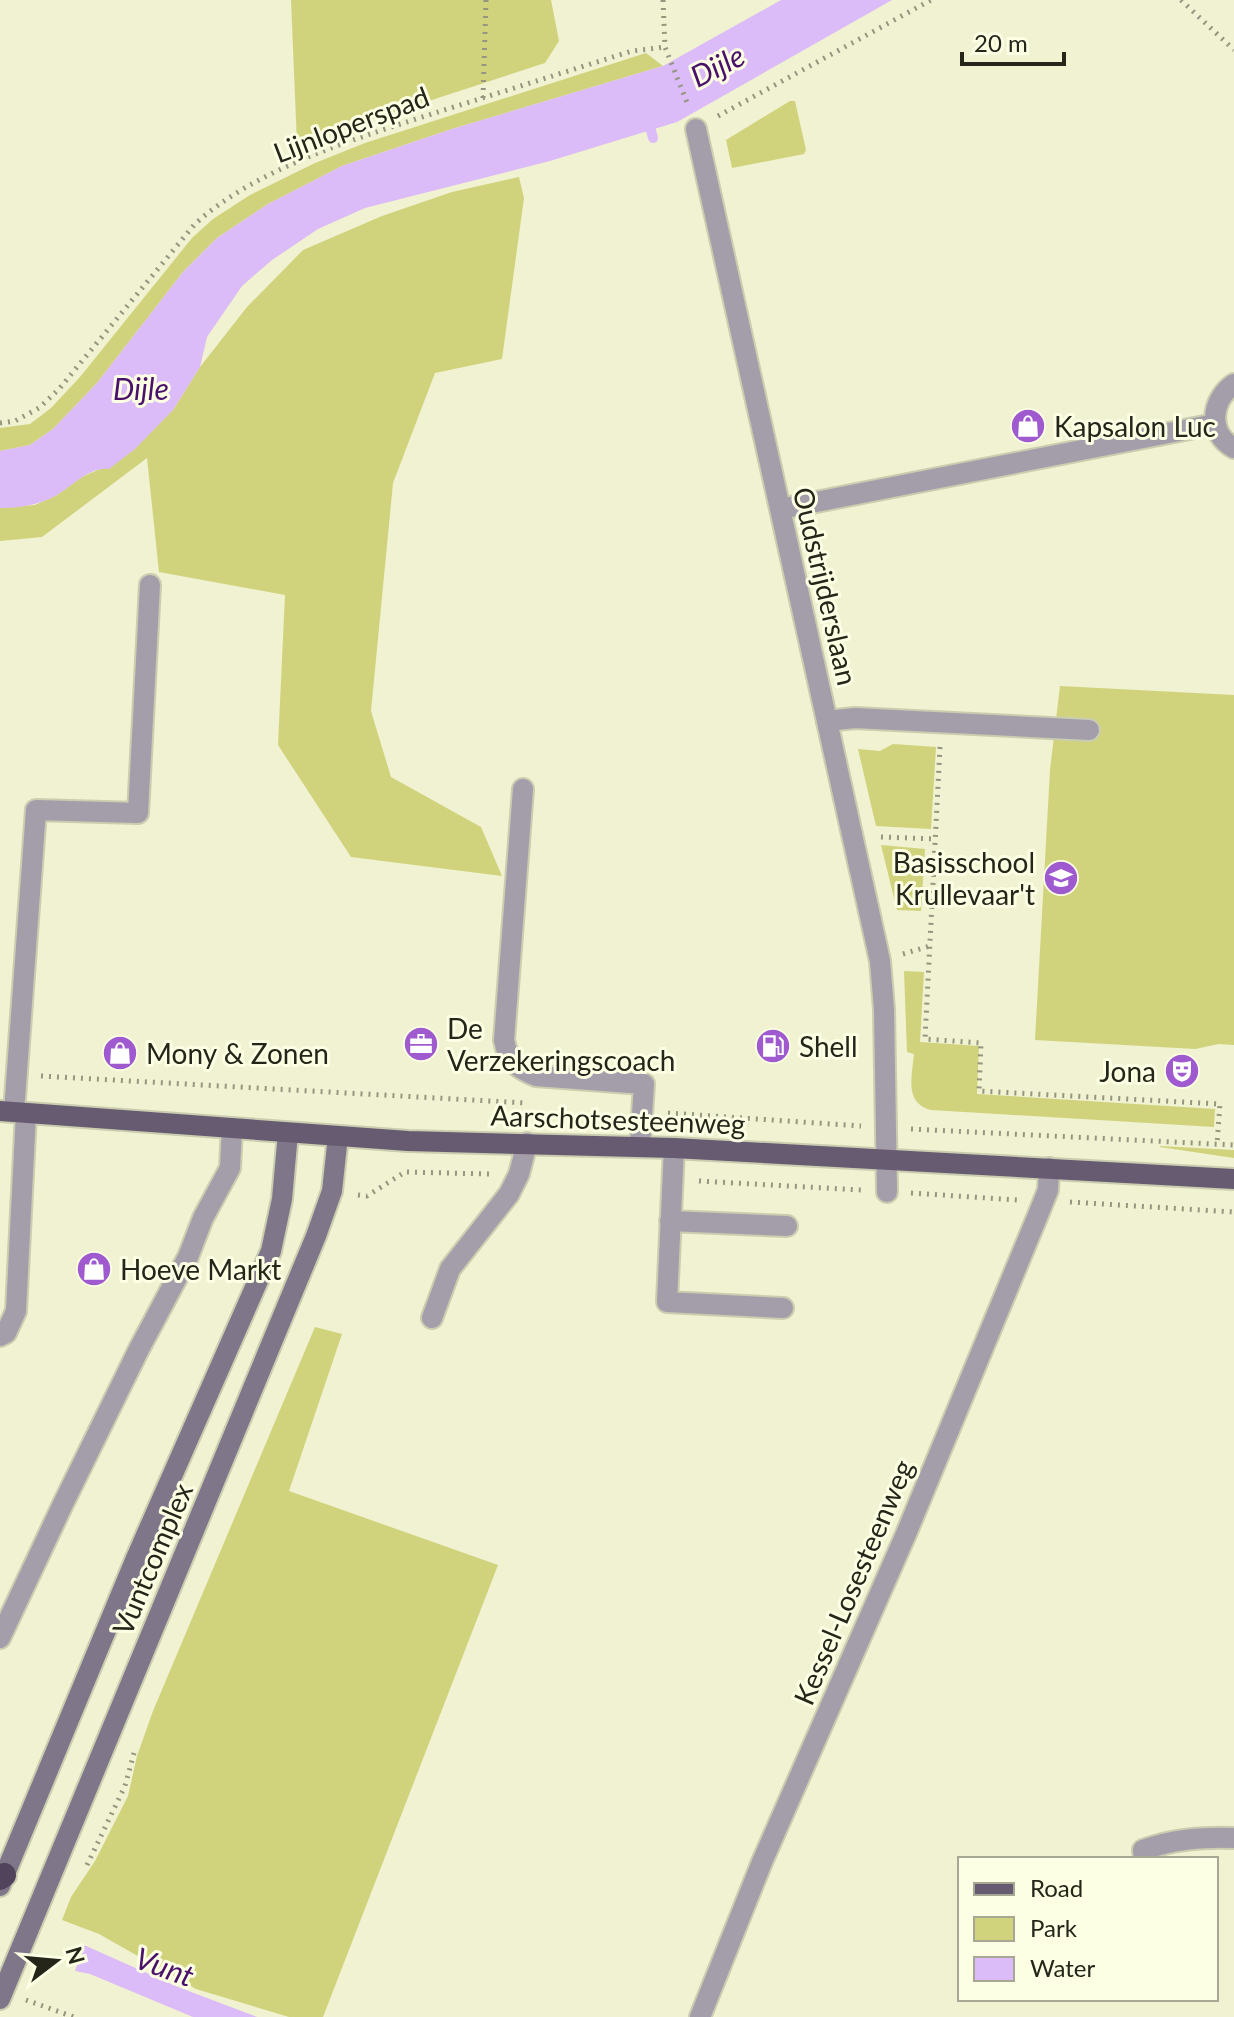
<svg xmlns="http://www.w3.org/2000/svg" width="1234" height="2017" font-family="Lato,sans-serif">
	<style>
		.green { fill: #d0d37c }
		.water { fill: #dcbbf9 }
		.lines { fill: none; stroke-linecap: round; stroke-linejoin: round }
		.stream { stroke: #dcbbf9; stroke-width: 10 }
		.lane-casing { stroke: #cbcdb0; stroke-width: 24 }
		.street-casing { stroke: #cbcdb0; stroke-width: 24 }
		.secondary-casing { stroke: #cbcdb0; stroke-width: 24 }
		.primary-casing { stroke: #cbcdb0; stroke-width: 24 }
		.highway-casing { stroke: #cbcdb0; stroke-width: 28 }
		.path { stroke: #95967f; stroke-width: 5; stroke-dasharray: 2 6; stroke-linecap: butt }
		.lane { stroke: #a49daa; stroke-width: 20 }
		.street { stroke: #a49daa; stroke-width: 20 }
		.secondary { stroke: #807689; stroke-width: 20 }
		.primary { stroke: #665b71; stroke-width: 20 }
		.highway { stroke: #51435c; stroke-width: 24 }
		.labels { text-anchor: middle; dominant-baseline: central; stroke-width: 6; stroke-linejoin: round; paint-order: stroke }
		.street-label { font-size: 28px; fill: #252519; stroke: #fdffe4 }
		.poi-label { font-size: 28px; fill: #252519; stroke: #fdffe4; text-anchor: start }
		.water-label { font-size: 30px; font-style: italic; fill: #4a116b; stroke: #fdffe4 }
	</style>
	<rect width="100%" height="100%" fill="#f0f2d1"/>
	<path class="green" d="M291 0H551L559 41 545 63 297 144Z
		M646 53 663 66 452 129 342 166 268 204 217 238 183 272 97 383 53 429 30 445 0 451V428L30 424 51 408 80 377 192 238 213 219 250 195 315 163 365 143Z
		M790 101H795L806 150 804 154 732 168 726 140Z
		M519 177 524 198 502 359 435 373 393 483 371 711 391 777 481 827 502 876 351 857 278 745 285 595 159 572 147 458 42 537 0 541V508L35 505 57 495 82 477 102 468 173 410 200 367 247 307 303 250 382 216 452 192Z
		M1060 686 1234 695V1045L1219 1044 1195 1049 1035 1040 1050 770Z
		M893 744 936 747 931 829 876 826 858 749 880 751Z
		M881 845 925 849 921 911 897 910Z
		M904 971 924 972 920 1042 979 1046 977 1094 1215 1109 1214 1127 931 1110C904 1103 912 1076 914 1054L907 1052Z
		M1160 1146 1234 1150V1158L1160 1147Z
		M315 1327 342 1334 289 1491 498 1565 323 2017H289L196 1989 99 1934 62 1920 71 1897 95 1861 128 1796 137 1756 153 1711Z"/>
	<path class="water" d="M781 0H892L677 122 550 161 365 208 318 229 272 260 242 286 207 337 200 367 173 410 135 449 109 469C89 467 74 485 57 495 39 505 20 508 0 508V451L30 445 53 429 97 383 183 272 217 238 268 204 342 166 452 129 663 66Z
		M84 1945 178 1987 257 2017H193L90 1974 75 1971Z"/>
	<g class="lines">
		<path class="stream" d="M647 116 653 138"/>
		<g class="lane-casing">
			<path id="lane" d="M827 721 855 718 1089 730
				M523 789 504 1040C508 1061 516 1068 536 1076L644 1084 640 1146
				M14 1112 36 810 138 813 150 585
				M674 1148 667 1302 783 1308
				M670 1221 787 1226
				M432 1318 450 1269 509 1194 519 1174 527 1143
				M0 1336 6 1333 16 1311 26 1113
				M0 1638 63 1504 139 1349 188 1257 203 1218 230 1168 232 1128
				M1144 1859 1143 1850C1174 1839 1202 1837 1234 1838"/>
		</g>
		<g class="street-casing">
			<path id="street" d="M696 129 880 961 884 1009 887 1192
				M1234 384C1211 400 1207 433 1234 448
				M780 509 1215 424
				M700 2017 762 1862 906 1534 1038 1215 1048 1190 1049 1168"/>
		</g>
		<g class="secondary-casing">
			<path id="secondary" d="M0 1886 136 1558 271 1251 282 1199 288 1133
				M0 1999 316 1236 332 1191 338 1136"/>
		</g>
		<g class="primary-casing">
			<path id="primary" d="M0 1111 408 1141 674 1148 1234 1179"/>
		</g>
		<g class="highway-casing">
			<path id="highway" d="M0 1878 4 1875"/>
		</g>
		<path class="path" d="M663 0 665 47 688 105
			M1181 0 1234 50
			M483 98 486 0
			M718 116 931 0
			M0 423 15 421 39 408 59 389 194 225C256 167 361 137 441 111 505 91 568 71 632 51L665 47
			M940 747 925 1039 981 1043 979 1091 1220 1104 1217 1144
			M881 837 936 839
			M903 954 930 946
			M41 1076 526 1103
			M668 1113 861 1126
			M911 1129 1234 1145
			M699 1181 861 1190
			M911 1193 1017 1200
			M358 1195 367 1196 405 1172 489 1174
			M1070 1202 1234 1212
			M87 1865 125 1786 134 1753
			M26 2000 74 2017"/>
		<use href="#lane" class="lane"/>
		<use href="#street" class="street"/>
		<use href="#secondary" class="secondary"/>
		<use href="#primary" class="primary"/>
		<use href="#highway" class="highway"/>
	</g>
	<defs>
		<g id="shop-disc" transform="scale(1.8)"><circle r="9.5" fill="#9f5acf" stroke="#fdffe4"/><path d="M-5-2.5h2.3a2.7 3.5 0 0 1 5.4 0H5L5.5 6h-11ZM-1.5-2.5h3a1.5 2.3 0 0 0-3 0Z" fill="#fff"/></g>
		<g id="school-disc" transform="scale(1.8)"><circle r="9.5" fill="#9f5acf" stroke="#fdffe4"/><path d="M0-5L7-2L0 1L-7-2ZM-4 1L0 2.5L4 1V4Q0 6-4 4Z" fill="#fff"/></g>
		<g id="office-disc" transform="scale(1.8)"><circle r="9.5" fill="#9f5acf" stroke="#fdffe4"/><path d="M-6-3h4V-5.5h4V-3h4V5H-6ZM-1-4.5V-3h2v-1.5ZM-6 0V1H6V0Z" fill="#fff"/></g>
		<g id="fuel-disc" transform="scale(1.8)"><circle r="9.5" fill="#9f5acf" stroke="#fdffe4"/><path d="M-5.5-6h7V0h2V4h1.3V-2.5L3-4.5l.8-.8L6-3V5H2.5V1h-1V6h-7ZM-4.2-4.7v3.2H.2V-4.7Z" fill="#fff"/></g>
		<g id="theatre-disc" transform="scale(1.8)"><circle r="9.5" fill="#9f5acf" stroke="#fdffe4"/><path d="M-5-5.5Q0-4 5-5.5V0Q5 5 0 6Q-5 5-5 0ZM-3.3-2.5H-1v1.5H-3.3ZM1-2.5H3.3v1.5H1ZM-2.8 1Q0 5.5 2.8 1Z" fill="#fff"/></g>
	</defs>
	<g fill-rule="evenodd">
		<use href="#shop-disc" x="1028" y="426"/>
		<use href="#school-disc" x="1061" y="878"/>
		<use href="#office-disc" x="421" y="1044"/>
		<use href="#fuel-disc" x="773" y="1046"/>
		<use href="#shop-disc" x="120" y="1053"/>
		<use href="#theatre-disc" x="1182" y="1071"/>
		<use href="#shop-disc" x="94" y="1269"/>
	</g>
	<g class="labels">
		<g class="street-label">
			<text transform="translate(351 124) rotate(-21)">Lijnloperspad</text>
			<text transform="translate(826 586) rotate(77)">Oudstrijderslaan</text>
			<text transform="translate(618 1119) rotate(2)">Aarschotsesteenweg</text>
			<text transform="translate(152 1559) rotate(-67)">Vuntcomplex</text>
			<text transform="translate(853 1582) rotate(-67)">Kessel-Losesteenweg</text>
		</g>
		<g class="poi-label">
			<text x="1054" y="426">Kapsalon Luc</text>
			<text x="1035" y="862" text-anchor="end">Basisschool<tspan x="1035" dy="32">Krullevaar't</tspan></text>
			<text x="447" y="1028">De<tspan x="447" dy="32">Verzekeringscoach</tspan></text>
			<text x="799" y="1046">Shell</text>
			<text x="146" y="1053">Mony &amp; Zonen</text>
			<text x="1156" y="1071" text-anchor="end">Jona</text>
			<text x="120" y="1269">Hoeve Markt</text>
		</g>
		<g class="water-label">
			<text transform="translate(717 65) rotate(-27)">Dijle</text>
			<text x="141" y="388">Dijle</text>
			<text transform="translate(165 1966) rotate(20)">Vunt</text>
		</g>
	</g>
	<rect x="958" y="1857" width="260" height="144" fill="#fdffe4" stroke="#a7a893" stroke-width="2"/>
	<rect x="974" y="1883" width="40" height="12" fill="#665b71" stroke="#a7a893" stroke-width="2"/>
	<text x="1030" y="1897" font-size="24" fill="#252519">Road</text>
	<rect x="974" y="1917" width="40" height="24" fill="#d0d37c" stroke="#a7a893" stroke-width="2"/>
	<text x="1030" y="1937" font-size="24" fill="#252519">Park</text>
	<rect x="974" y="1957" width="40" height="24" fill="#dcbbf9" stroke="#a7a893" stroke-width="2"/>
	<text x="1030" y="1977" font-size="24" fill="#252519">Water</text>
	<g transform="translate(56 1961) rotate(74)" stroke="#fdffe4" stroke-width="6" paint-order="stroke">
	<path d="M0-6L14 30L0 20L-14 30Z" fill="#252519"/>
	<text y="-12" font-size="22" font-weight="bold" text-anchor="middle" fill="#252519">N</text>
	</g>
	<path d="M962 52v12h102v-12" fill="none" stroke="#252519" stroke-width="4"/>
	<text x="974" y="52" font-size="24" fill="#252519" stroke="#fdffe4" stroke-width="6" paint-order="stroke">20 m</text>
</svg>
